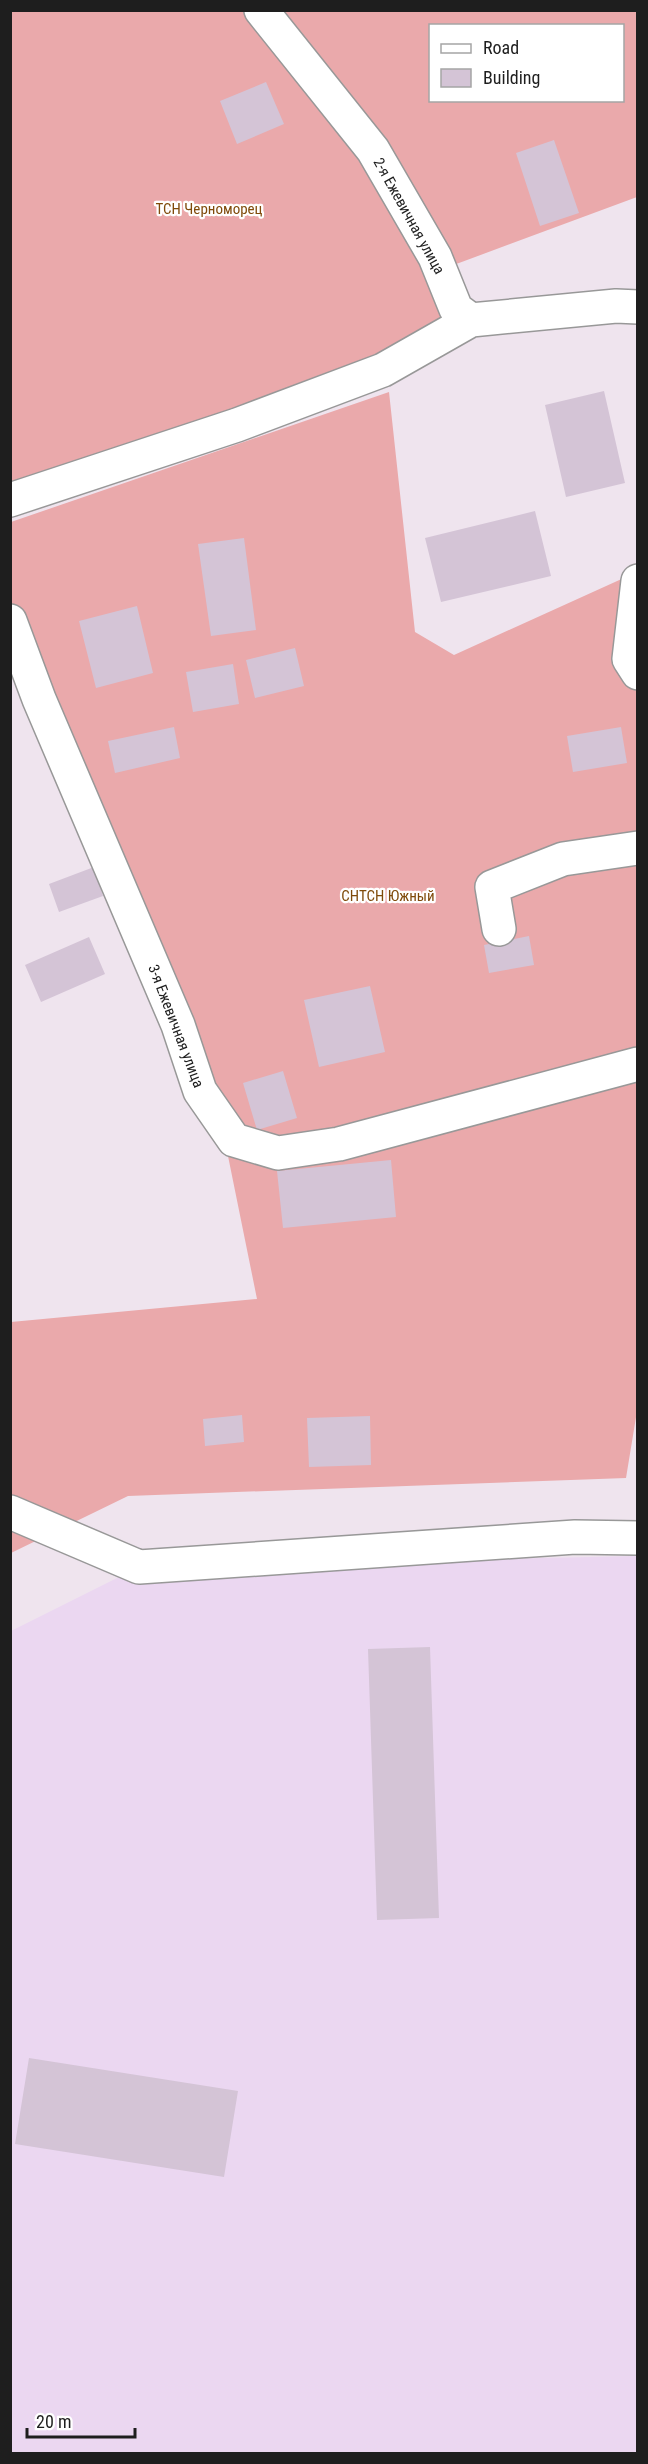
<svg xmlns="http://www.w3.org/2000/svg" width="648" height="2464" font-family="'Roboto Condensed',sans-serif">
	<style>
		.military { fill: #ebd7f1 }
		.grass { fill: #eaa9ab; fill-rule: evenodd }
		.building { fill: #d4c4d6 }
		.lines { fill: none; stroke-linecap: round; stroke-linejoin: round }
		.minor-casing { stroke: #989898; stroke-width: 36 }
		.minor { stroke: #fff; stroke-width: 33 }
		.labels { text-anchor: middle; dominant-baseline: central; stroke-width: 4.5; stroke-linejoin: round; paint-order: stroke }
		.park-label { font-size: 15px; fill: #7f4a0a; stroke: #fff }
		.street-label { font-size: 15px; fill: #1e1e1e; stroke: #fff }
	</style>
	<rect width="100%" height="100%" fill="#efe4ee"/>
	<path class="military" d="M637 1556V2453L11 2454V1631L139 1567Z"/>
	<path class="grass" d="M10 11H637V197L432 273 456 319 392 357 11 488ZM430 26H622V100H430Z
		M389 392 415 632 454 655 637 572 638 1405 626 1478 128 1496 11 1553V1322L257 1299 228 1156 11 652V522Z"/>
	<path class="building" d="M266 82 284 124 237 144 220 101Z
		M554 140 579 213 540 226 516 153Z
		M604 391 625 483 566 497 545 405Z
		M535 511 551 576 441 602 425 538Z
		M244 538 256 630 211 636 198 544Z
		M137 606 153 673 96 688 79 621Z
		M295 648 304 686 255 698 246 660Z
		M233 664 239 704 193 712 186 672Z
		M174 727 180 758 115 773 108 741Z
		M621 727 627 763 573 772 567 736Z
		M94 867 103 896 59 912 49 884Z
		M529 936 534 965 489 973 484 945Z
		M89 937 105 974 41 1002 25 965Z
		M370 986 385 1052 319 1067 304 1000Z
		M283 1071 297 1118 257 1130 243 1083Z
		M391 1160 396 1217 283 1228 277 1171Z
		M242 1415 244 1442 205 1446 203 1419Z
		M370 1416 371 1465 309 1467 307 1418Z
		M430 1647 439 1918 377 1920 368 1649Z
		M29 2058 238 2091 224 2177 15 2144Z"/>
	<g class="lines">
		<g class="minor-casing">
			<path id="minor" d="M261 10 373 150 435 257 456 309 471 320 616 306 638 307
				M10 500 237 425 383 370 471 320
				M638 581 629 659 638 673
				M10 621 39 699 178 1025 200 1091 234 1140 278 1153 339 1144 638 1064
				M499 929 492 887 563 859 638 848
				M10 1512 139 1567 575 1537 638 1538"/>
		</g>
		<use href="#minor" class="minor"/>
	</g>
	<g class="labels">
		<g class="park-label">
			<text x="209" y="209">ТСН Черноморец</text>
			<text x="388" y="896">СНТСН Южный</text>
		</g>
		<g class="street-label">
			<text transform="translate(409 216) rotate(61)">2-я Ежевичная улица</text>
			<text transform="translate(176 1026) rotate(69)">3-я Ежевичная улица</text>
		</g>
	</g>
	<rect width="648" height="2464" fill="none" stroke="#1e1e1e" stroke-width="24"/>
	<rect x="429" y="24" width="195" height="78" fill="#ffffff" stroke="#a5a5a5" stroke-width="1.5"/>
	<rect x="441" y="44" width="30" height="9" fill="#ffffff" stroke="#a5a5a5" stroke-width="1.5"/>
	<text x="483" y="54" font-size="18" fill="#1e1e1e">Road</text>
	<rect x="441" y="69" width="30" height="18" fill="#d4c4d6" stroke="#a5a5a5" stroke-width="1.5"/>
	<text x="483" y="84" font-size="18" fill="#1e1e1e">Building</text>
	<path d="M27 2428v9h108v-9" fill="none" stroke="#1e1e1e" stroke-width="3"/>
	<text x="36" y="2428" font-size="18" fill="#1e1e1e" stroke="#ffffff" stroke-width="4.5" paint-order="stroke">20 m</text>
</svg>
